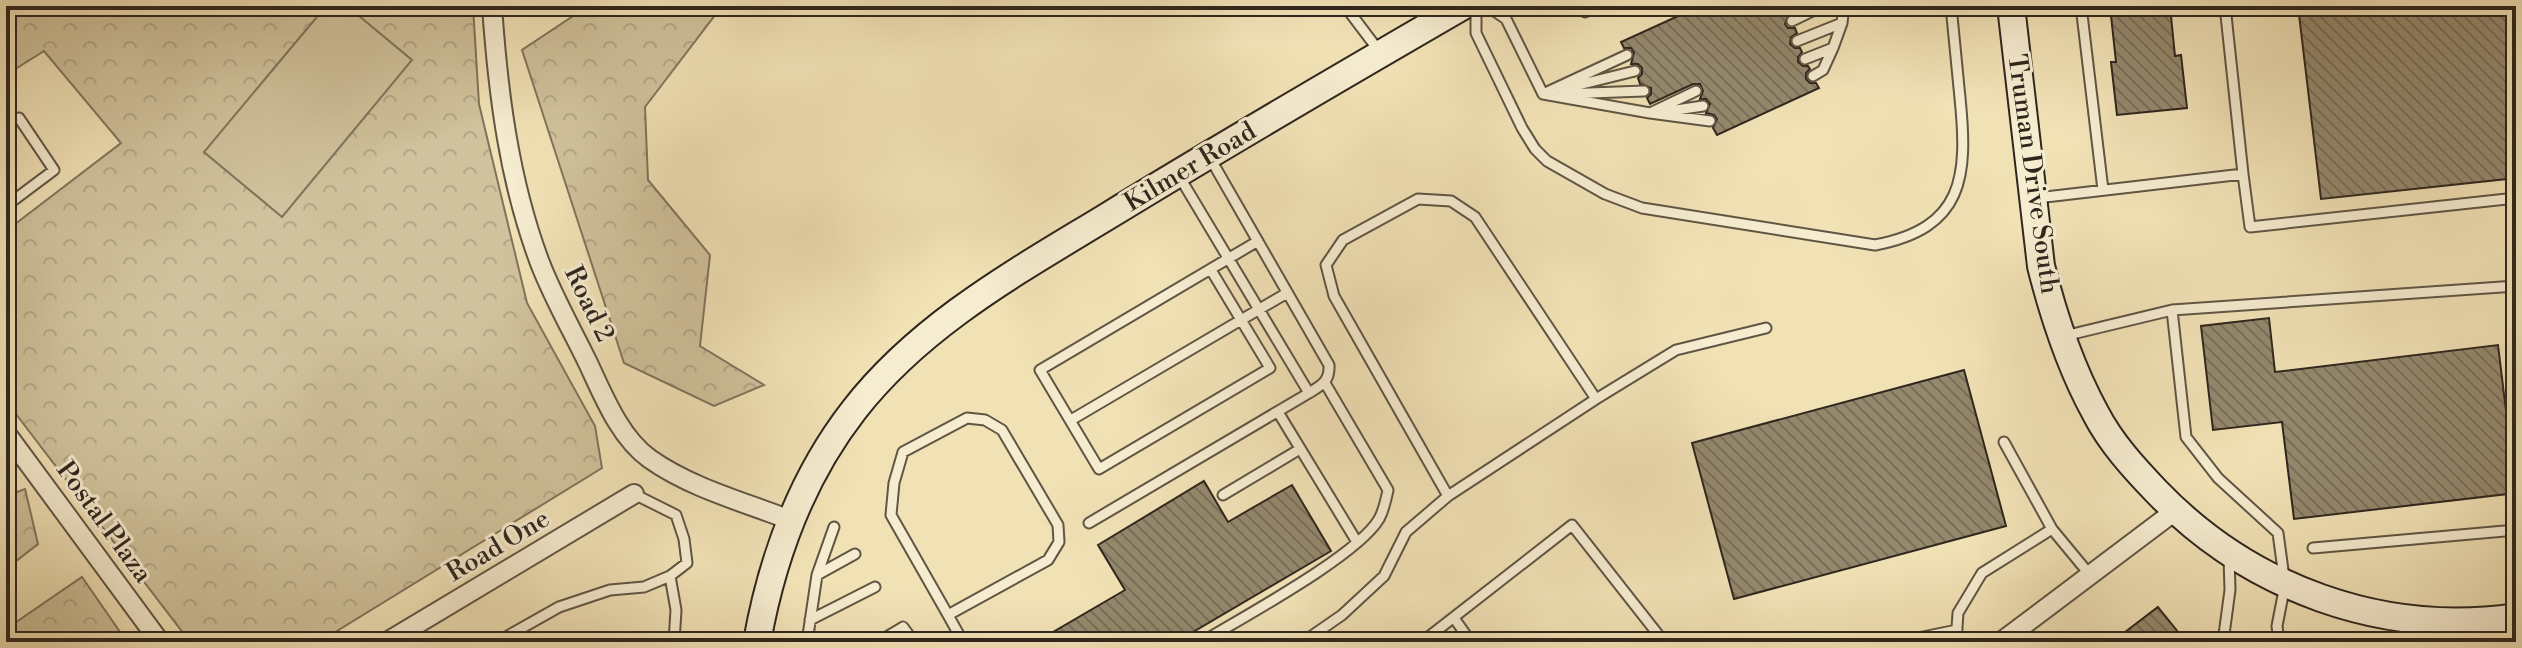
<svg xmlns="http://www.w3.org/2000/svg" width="2522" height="648" font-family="'Libre Bodoni',serif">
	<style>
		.forest { fill: url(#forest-crowns); stroke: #80745d; stroke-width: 2 }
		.garden { fill: #d0c29c; stroke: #80745d; stroke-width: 2 }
		.building { fill: url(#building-back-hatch); stroke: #2f261e; stroke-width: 2 }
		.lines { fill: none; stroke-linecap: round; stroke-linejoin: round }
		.lane-casing { stroke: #605544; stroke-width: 13 }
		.street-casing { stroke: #605544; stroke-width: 22 }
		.secondary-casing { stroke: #2f261e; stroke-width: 30 }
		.lane { stroke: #f6ecd0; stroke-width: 9 }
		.street { stroke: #f6ecd0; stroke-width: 18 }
		.secondary { stroke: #f6ecd0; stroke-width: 26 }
		.labels { text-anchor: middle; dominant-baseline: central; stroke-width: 6; stroke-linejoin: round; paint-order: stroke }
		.street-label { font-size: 26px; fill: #2f261e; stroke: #f6ecd0 }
	</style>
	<defs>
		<pattern id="forest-crowns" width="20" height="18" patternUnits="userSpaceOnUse" patternTransform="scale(2)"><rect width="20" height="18" fill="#d0c29c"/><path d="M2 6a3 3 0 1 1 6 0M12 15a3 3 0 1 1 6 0" fill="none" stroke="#b3a786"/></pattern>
		<pattern id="building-back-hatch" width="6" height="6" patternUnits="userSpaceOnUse" patternTransform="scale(2)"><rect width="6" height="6" fill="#94886d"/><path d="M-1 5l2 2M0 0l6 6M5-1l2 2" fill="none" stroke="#796f59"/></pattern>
	</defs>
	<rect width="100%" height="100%" fill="#f1e2b6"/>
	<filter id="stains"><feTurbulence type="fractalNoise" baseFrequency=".0025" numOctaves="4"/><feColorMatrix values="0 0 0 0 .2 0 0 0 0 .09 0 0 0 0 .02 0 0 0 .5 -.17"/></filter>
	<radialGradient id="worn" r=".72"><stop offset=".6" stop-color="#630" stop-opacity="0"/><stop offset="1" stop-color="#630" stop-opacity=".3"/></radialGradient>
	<path class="forest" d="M6 6H473L479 104 527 303 595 426 602 468 319 642H190L6 401V231L121 143 44 51 6 75Z
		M581 6H722L645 107 648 180 710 255 700 346 764 385 714 406 624 363 522 50 576 14Z
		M25 489 38 544 6 569V496Z
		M82 577 127 642H6V629Z"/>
	<path class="garden" d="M326 6H347L412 60 282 217 204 152Z"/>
	<path class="building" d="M1684 6H1785L1789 14 1785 24 1788 28H1795L1797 33 1791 37 1790 44 1795 48H1800L1802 52 1798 57V62L1803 66H1808L1810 69 1806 73V79L1810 83H1816L1819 88 1717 135 1713 128 1717 119 1714 115 1706 113 1710 104 1706 99H1700L1703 91 1700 84H1693L1650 104 1647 98 1651 94V88L1640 84 1638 78 1642 74V68L1638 64H1631L1634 53 1631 48H1624L1621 42 1687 12Z
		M2110 6H2170L2175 56 2181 55 2187 108 2117 115 2111 62H2116Z
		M2298 6H2516V178L2321 199Z
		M2269 318 2275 372 2498 345 2516 493 2294 519 2282 422 2213 430 2201 326Z
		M1964 370 2006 526 1734 599 1692 443Z
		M1204 481 1228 522 1292 485 1331 551 1176 642H1036L1125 590 1098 545Z
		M2158 607 2186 642H2112Z"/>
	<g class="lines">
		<g class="lane-casing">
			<path id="lane" d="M1345 6 1379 51
				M1476 6V33L1522 128 1535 149 1547 161 1605 194 1642 208 1875 245C1964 228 1968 177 1960 98 1957 67 1954 37 1951 6
				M1487 6 1506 19 1543 94
				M1580 6 1585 12 1601 6
				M2081 6 2103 190
				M2225 6 2243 174
				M1792 21 1823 6
				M1797 41 1842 23 1844 6
				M1805 59 1833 48 1842 23
				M1813 76 1823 70 1833 48
				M1562 89 1635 71
				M1543 94 1650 113 1696 91
				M1543 94 1627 55
				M1563 94 1644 91
				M1663 112 1703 106
				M1650 113 1710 121
				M1179 176 1309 393C1322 385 1330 381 1329 365L1210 158
				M2037 198 2243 174 2250 227 2516 198
				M6 206 54 170 19 118
				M1211 270 1270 368 1099 469 1040 370 1258 241
				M2172 310 2516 286
				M2064 336 2172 310 2186 437 2218 478 2278 533 2285 585 2277 626 2279 642
				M1596 399 1676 350 1766 328
				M1278 412 1357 542
				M1071 420 1287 293
				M2004 442 2052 529 2090 575
				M1223 495 1300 449
				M1089 523 1309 393
				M2313 548 2516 530
				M817 575 855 554
				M670 576 676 610 674 642
				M948 615 1048 560 1059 542 1058 525 1002 430 985 420 967 418 903 452 894 483 891 515 948 615 963 642
				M1454 618 1471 642
				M810 620 875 587
				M2474 621 2475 642
				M497 642 559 607 610 590 644 587 670 576 687 563 684 539 676 515 634 494
				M807 642 817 575 834 527
				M878 642 903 627 914 642
				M1202 642C1243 617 1357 556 1379 519 1384 510 1386 500 1388 490L1325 383
				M1303 642 1342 615 1384 576 1406 532 1448 496 1596 399 1475 217 1451 201 1418 199 1343 240 1326 265 1334 296 1448 496
				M1422 642 1572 525 1664 642
				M1898 642 1957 630
				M1956 642 1958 613 1982 573 2052 529
				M2223 642 2230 590 2229 558"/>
		</g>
		<g class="street-casing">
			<path id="street" d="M492 6C498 93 509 181 540 263 553 297 572 330 588 363 603 395 620 438 650 459 691 488 744 502 790 520
				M6 433 160 642
				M387 642 634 494
				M2001 642 2175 511"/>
		</g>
		<g class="secondary-casing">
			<path id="secondary" d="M2011 6 2041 266C2054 318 2070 367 2096 414 2111 443 2134 468 2156 491 2249 588 2382 637 2516 617
				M757 642C772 558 801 478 854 410 919 326 1014 273 1103 219 1222 146 1342 76 1463 6"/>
		</g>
		<use href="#lane" class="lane"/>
		<use href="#street" class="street"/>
		<use href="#secondary" class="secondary"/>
	</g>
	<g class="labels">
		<g class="street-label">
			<text transform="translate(1190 167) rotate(-31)">Kilmer Road</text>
			<text transform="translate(2033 174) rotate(82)">Truman Drive South</text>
			<text transform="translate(589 304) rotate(64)">Road 2</text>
			<text transform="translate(104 522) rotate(54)">Postal Plaza</text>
			<text transform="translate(498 546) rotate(-31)">Road One</text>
		</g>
	</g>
	<rect width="2522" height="648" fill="none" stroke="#f1e2b6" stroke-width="32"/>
	<rect x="8" y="8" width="2506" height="632" fill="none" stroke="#2f261e" stroke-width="4"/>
	<rect x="16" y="16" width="2490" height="616" fill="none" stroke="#2f261e" stroke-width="2"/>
	<rect width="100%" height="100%" filter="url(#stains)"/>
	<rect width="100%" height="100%" fill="url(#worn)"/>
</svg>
